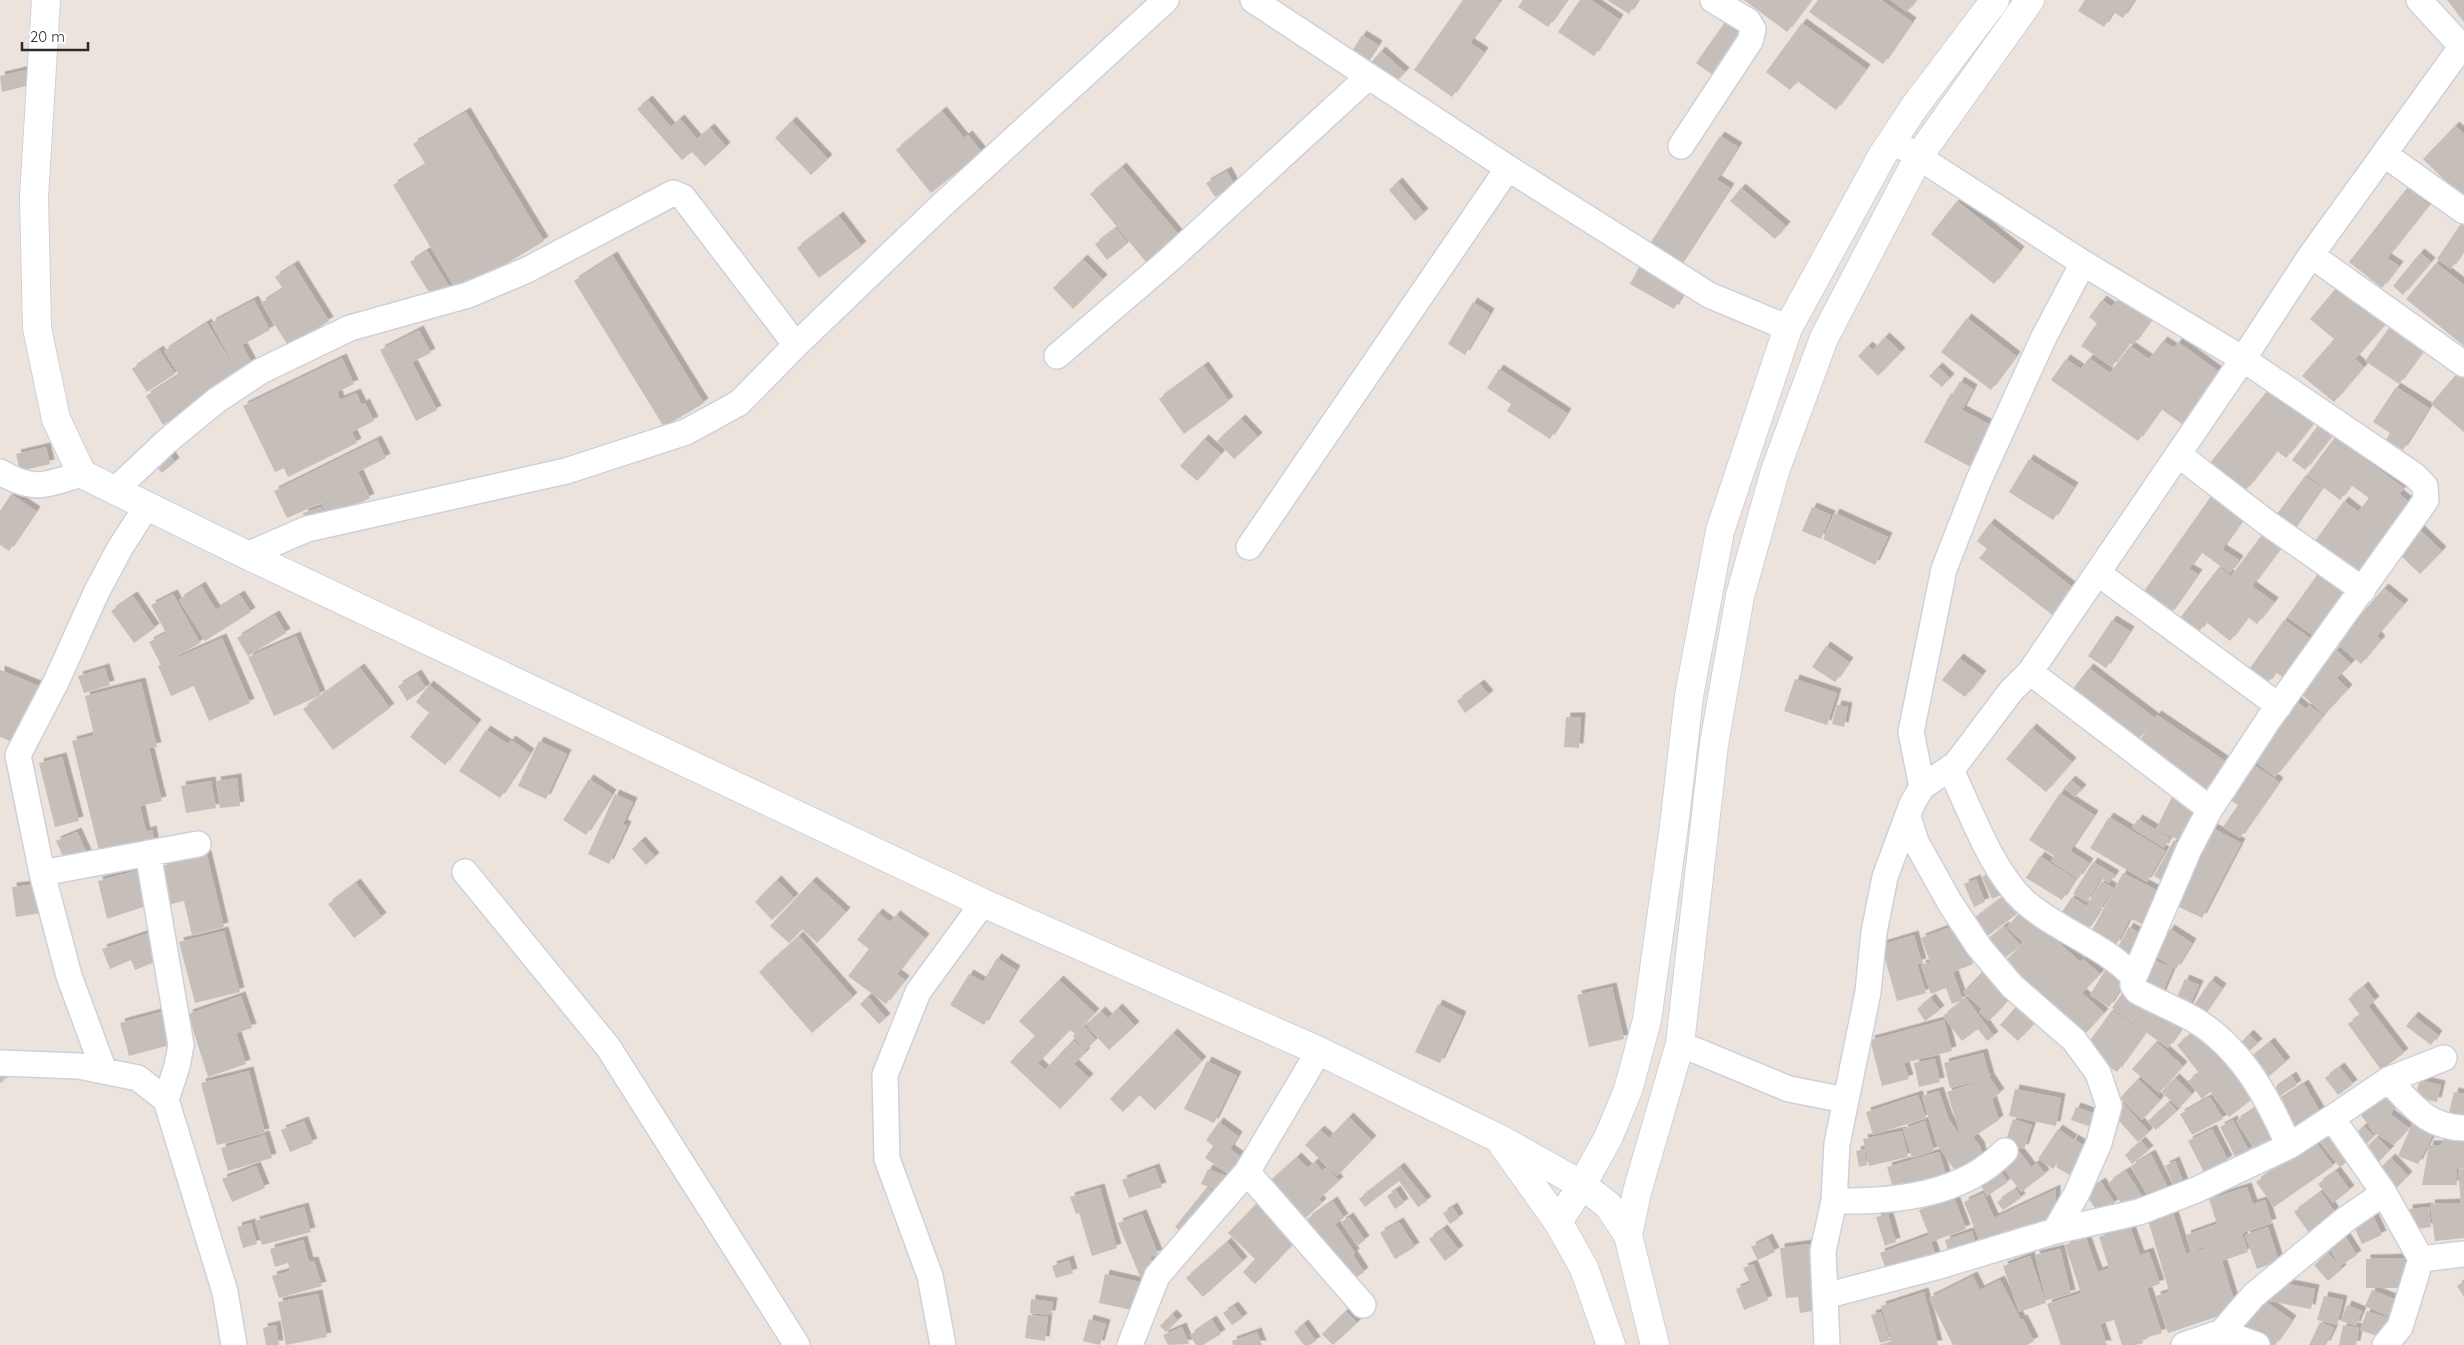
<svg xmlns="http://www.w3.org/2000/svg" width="2464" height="1345" font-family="Quicksand,sans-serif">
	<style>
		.building { fill: #c6beb8; filter: url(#shadow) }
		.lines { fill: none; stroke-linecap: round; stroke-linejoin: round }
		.street-casing { stroke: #cbd2dd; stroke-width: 28 }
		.secondary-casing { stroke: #cbd2dd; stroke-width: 30 }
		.street { stroke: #fff; stroke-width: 25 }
		.secondary { stroke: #fff; stroke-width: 28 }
	</style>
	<defs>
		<filter id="shadow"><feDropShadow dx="4.5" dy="-4.5" stdDeviation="0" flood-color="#0004"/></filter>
	</defs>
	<rect width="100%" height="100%" fill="#ede3dd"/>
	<path class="building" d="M1463 0 1500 1 1470 43 1484 52 1452 97 1414 70Z
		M1523 0H1567L1548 27 1518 7Z
		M1580 0H1591L1619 19 1594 56 1558 32Z
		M1607 0H1638L1629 14Z
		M1744 0H1811L1787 32Z
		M1818 0H1881L1912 22 1883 64 1809 12Z
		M1891 0H1916L1907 12Z
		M2085 0H2134L2123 18 2113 12 2104 27 2078 11Z
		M2447 0H2464V22Z
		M1725 22 1746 37 1717 78 1696 63Z
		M1802 23 1866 69 1836 110 1797 81 1790 90 1766 72Z
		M1362 35 1378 45 1362 69 1347 59Z
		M1381 51 1405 72 1390 88 1367 67Z
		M26 70 30 85 2 92 0 76Z
		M648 100 671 127 680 119 697 139 710 128 726 147 705 166 692 152 682 160 637 109Z
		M942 111 964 138 968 135 982 152 931 193 896 150Z
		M466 112 544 241 458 293 393 185 426 165 413 144Z
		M792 121 828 159 811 175 775 138Z
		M2455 126 2464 134V199L2423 159Z
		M1720 136 1738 147 1717 180 1730 188 1678 268 1647 248Z
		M1122 167 1179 235 1146 262 1090 194Z
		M1227 171 1235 186 1215 197 1206 183Z
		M1398 182 1424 213 1415 221 1389 190Z
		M1741 188 1786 226 1775 239 1730 201Z
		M2407 188 2429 205 2387 258 2399 266 2382 288 2349 262Z
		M1957 201 2020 251 1994 284 1931 234Z
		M839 216 862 246 819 278 797 248Z
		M2462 222 2464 224V250L2451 269 2437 259Z
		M1116 228 1128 243 1107 260 1095 244Z
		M427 251 451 289 434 300 410 262Z
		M2420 253 2431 262 2403 295 2393 286Z
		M613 256 704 403 664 427 574 281Z
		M1083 259 1103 279 1073 309 1053 288Z
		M2436 263 2464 285V346L2406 299Z
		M294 265 329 321 289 347 261 303 283 289 275 277Z
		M1639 267 1684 292 1674 309 1630 284Z
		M2343 280 2390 319 2355 359 2364 367 2334 402 2302 376 2334 339 2310 319Z
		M2119 297 2151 320 2133 345 2129 343 2112 367 2081 346 2097 323 2089 317 2102 300 2112 307Z
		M254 300 270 330 242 345 255 369 163 425 146 396 179 375 164 351 207 323 239 375 211 323Z
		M1473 302 1490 313 1465 355 1448 344Z
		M1967 318 2016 356 1991 390 1941 352Z
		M2392 324 2425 348 2399 384 2365 361Z
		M419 330 431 353 412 362 437 410 416 421 380 350Z
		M1885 337 1901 352 1878 376 1858 356 1868 346 1873 350Z
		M2163 341 2174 348 2178 342 2226 377 2189 429 2161 409 2138 441 2051 380 2066 359 2081 369 2089 358 2110 373 2130 346 2149 359Z
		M159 350 175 374 147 392 132 369Z
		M342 358 354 384 337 392 340 400 356 393 362 405 365 403 374 421 352 432 357 443 288 477 284 468 275 472 243 406Z
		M1204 366 1229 401 1184 434 1159 399Z
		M1938 367 1950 378 1942 387 1929 376Z
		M1499 369 1567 413 1550 439 1507 411 1511 404 1487 388Z
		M2460 370 2464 374V432L2431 404Z
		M1960 381 1973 389 1962 410 2000 430 1978 471 1924 442 1951 393 1953 394Z
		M2271 386 2315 421 2286 458 2277 451 2245 491 2210 463Z
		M2396 387 2429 408 2403 450 2386 440 2390 433 2373 422Z
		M1241 419 1258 437 1234 459 1217 441Z
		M2320 423 2334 433 2305 470 2292 460Z
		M2335 437 2404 488 2399 494 2417 508 2365 578 2315 541 2344 501 2358 512 2369 498 2351 485 2340 500 2307 475Z
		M1204 439 1221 454 1197 481 1180 466Z
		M377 440 386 458 358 472 370 498 328 518 321 503 287 518 274 491Z
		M46 447 50 464 20 471 16 454Z
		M171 456 175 462 162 473 157 467Z
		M2029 459 2074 487 2053 520 2009 492Z
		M2305 476 2322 488 2292 531 2274 518Z
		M2214 492 2246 515 2222 549 2239 560 2230 573 2201 552 2189 569 2198 574 2170 614 2142 594Z
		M11 494 36 511 9 551 0 545V511Z
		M321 507 326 520 307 526 303 513Z
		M1812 507 1831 515 1821 539 1802 531Z
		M1835 513 1888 537 1875 565 1823 539Z
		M1990 523 2076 590 2055 617 1979 558 1987 549 1977 541Z
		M2268 527 2286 541 2252 586 2274 602 2257 624 2248 617 2230 641 2206 622 2199 632 2180 618 2219 567 2231 576Z
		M2419 529 2442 551 2420 574 2397 552Z
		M2320 571 2354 595 2321 641 2287 617Z
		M201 586 216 610 240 595 251 612 205 641 179 600Z
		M2384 588 2404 604 2377 636 2381 640 2361 664 2336 643Z
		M173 594 200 643 161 665 149 642 166 633 151 605Z
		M133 596 155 628 134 643 111 611Z
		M275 615 286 633 248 656 237 638Z
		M2112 620 2130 631 2106 668 2088 656Z
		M2284 620 2320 645 2293 684 2275 672 2267 684 2248 671Z
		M296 636 321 695 274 716 248 657Z
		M222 638 250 703 209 721 194 686 171 696 158 666Z
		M1826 646 1849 662 1835 682 1812 667Z
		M2336 650 2351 664 2337 678 2348 689 2324 715 2298 691Z
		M1959 658 1982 675 1965 697 1942 680Z
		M105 668 110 685 84 693 78 676Z
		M360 668 390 708 333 750 303 709Z
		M2089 668 2155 718 2138 740 2072 690Z
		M0 670 44 688 20 745 0 737Z
		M417 674 426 688 407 701 398 686Z
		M1795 679 1837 693 1827 725 1784 711Z
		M141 682 157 747 149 748 162 801 140 806 146 832 152 830 155 846 101 859 72 741 94 735 85 696Z
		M1480 684 1489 695 1465 713 1457 701Z
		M429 685 477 724 445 765 410 737 429 713 416 702Z
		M2294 699 2306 709 2309 705 2323 716 2275 777 2250 758Z
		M1837 705 1848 707 1844 727 1832 724Z
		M2157 715 2225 761 2206 789 2138 743Z
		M1566 717H1581L1579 748 1564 747Z
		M2032 728 2072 762 2046 792 2006 759Z
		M486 730 508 744 511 740 530 753 500 798 459 771Z
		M539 741 567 754 546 799 518 786Z
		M62 757 79 821 55 827 39 763Z
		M2247 760 2279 782 2240 838 2223 827 2238 805 2223 795Z
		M237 778 240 806 220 808 216 781Z
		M589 779 612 794 586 835 563 820Z
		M2071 780 2082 789 2075 797 2064 788Z
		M211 781 216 808 186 813 181 786Z
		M2060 793 2094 815 2070 851 2089 863 2078 879 2051 861 2054 856 2029 840Z
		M615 794 633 802 623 824 627 826 609 864 588 854Z
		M2172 797 2201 812 2185 843 2156 829Z
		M2109 817 2165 851 2147 882 2090 848Z
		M2138 819 2170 838 2164 848 2132 828Z
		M2207 825 2241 843 2202 918 2169 902Z
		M77 832 88 856 67 865 56 841Z
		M2174 840 2187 847 2167 883 2154 876Z
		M641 841 655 857 646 865 632 849Z
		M207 855 224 927 192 935 184 901 171 904 162 866Z
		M2040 856 2075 879 2062 900 2026 878Z
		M2093 862 2115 875 2109 883 2101 878 2087 902 2073 894Z
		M146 868 155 903 107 919 98 881Z
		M1997 869 2007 892 1992 899 1982 877Z
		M2123 873 2164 894 2147 927 2130 918 2116 945 2091 932Z
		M1976 879 1985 902 1974 907 1964 884Z
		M777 880 794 898 772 920 755 902Z
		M812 881 846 912 817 943 802 929 789 943 770 926Z
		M2102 881 2113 888 2099 912 2087 905Z
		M356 883 382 917 354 938 328 904Z
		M37 884 41 913 16 917 12 887Z
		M2012 890 2025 908 1982 940 1969 923Z
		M2072 897 2098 913 2086 931 2060 915Z
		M2023 909 2080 962 2083 959 2100 974 2082 993 2104 1013 2080 1039 1999 968 2020 946 2001 961 1985 942 2004 926 2020 945 2023 942 2007 927Z
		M878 913 890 922 896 915 925 938 897 974 905 980 886 1004 848 976 869 949 857 940Z
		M1958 924 1973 964 1953 972 1963 1000 1952 1004 1946 988 1931 994 1921 965 1930 962 1921 938Z
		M2129 927 2148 938 2135 961 2116 950Z
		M2170 929 2192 943 2176 969 2153 955Z
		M157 930 162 959 135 970 131 960 110 969 102 949Z
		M224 931 240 992 195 1003 179 942Z
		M1914 935 1922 963 1917 964 1926 993 1897 1001 1881 945Z
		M799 936 853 997 812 1033 759 972Z
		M997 958 1016 970 984 1025 950 1005 969 974 983 982Z
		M2152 959 2173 968 2161 996 2141 987Z
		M2109 964 2129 975 2109 1007 2090 995Z
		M1985 969 2013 995 1989 1021 1979 1012 1982 1009 1963 992Z
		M2185 979 2199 985 2186 1014 2172 1008Z
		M1059 980 1095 1013 1075 1034 1070 1030 1038 1063 1045 1070 1073 1040 1086 1052 1074 1064 1089 1078 1060 1109 1010 1062 1035 1036 1019 1021Z
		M2211 980 2222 988 2200 1020 2189 1012Z
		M2364 986 2375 1001 2368 1006 2404 1053 2381 1070 2348 1024 2360 1015 2348 999Z
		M1612 987 1624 1039 1589 1047 1577 995Z
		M2126 988 2182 1028 2168 1048 2112 1008Z
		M241 996 252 1028 236 1033 246 1064 208 1077 188 1014Z
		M868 997 886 1018 879 1024 860 1004Z
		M1931 998 1940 1010 1925 1021 1917 1009Z
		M1966 998 1994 1036 1987 1041 1978 1029 1962 1041 1943 1016Z
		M2021 1001 2040 1017 2018 1041 2000 1025Z
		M1438 1004 1462 1016 1440 1063 1415 1052Z
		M1118 1008 1135 1026 1109 1050 1086 1025 1101 1011 1108 1018Z
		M168 1010 177 1043 129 1056 120 1023Z
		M2112 1010 2145 1033 2117 1072 2084 1049Z
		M2414 1016 2438 1035 2431 1045 2406 1026Z
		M1944 1020 1952 1051 1904 1063 1909 1079 1882 1086 1870 1040Z
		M1084 1026 1096 1040 1085 1050 1073 1036Z
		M2201 1027 2259 1094 2229 1117 2210 1092 2202 1099 2188 1081 2199 1073 2177 1045Z
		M1173 1033 1202 1061 1155 1110 1139 1095 1123 1112 1110 1099Z
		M2249 1034 2258 1043 2246 1054 2238 1046Z
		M2156 1042 2183 1066 2159 1093 2132 1069Z
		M2270 1042 2286 1062 2264 1080 2248 1060Z
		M1983 1053 1990 1078 1950 1088 1944 1063Z
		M1935 1059 1940 1082 1919 1087 1914 1063Z
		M1207 1061 1237 1076 1214 1123 1184 1109Z
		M0 1066 11 1068 2 1083 0 1082Z
		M2340 1067 2353 1084 2338 1095 2325 1078Z
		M249 1071 265 1133 217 1145 201 1083Z
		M2292 1076 2297 1085 2277 1098 2272 1090Z
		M1990 1078 2000 1093 1992 1099 1999 1120 1973 1137 1980 1146 1984 1161 1960 1178 1936 1143 1922 1096 1939 1091 1948 1118 1961 1137 1947 1092Z
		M2175 1078 2192 1094 2179 1108 2161 1092Z
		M2138 1079 2160 1100 2142 1120 2120 1098Z
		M2420 1080 2441 1085 2437 1102 2415 1097Z
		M2304 1084 2321 1113 2297 1134 2276 1102Z
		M2388 1086 2400 1100 2390 1114 2409 1128 2394 1145 2373 1132 2357 1109Z
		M2015 1089 2061 1098 2056 1126 2009 1116Z
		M2454 1092 2464 1094V1116L2449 1113Z
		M1918 1095 1926 1118 1873 1135 1866 1112Z
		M2210 1097 2223 1119 2192 1135 2180 1114Z
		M2169 1102 2177 1111 2156 1130 2148 1121Z
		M2123 1103 2149 1132 2138 1142 2112 1113Z
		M2262 1104 2281 1133 2255 1150 2236 1121Z
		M2076 1107 2096 1114 2091 1127 2071 1120Z
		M1349 1117 1372 1140 1337 1176 1305 1145 1320 1130 1329 1138Z
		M2013 1119 2032 1125 2024 1149 2005 1143Z
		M2414 1119 2437 1127 2418 1164 2398 1156Z
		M2233 1120 2249 1151 2236 1158 2220 1127Z
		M304 1121 313 1143 290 1152 281 1130Z
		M1925 1121 1934 1151 1912 1158 1903 1129Z
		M1219 1122 1238 1136 1230 1149 1255 1167 1236 1198 1201 1184 1208 1169 1237 1180 1205 1158 1213 1146 1206 1140Z
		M2332 1126 2355 1156 2340 1167 2316 1138Z
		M2364 1126 2374 1136 2361 1149 2350 1139Z
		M2058 1129 2073 1139 2053 1169 2038 1159Z
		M2212 1129 2228 1160 2205 1174 2188 1141Z
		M1902 1131 1908 1157 1869 1166 1863 1139Z
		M2464 1134V1168L2456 1169 2457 1185H2422L2429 1145H2441L2444 1136Z
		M265 1135 272 1158 228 1171 221 1148Z
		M2377 1137 2390 1150 2374 1166 2361 1153Z
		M2074 1139 2092 1151 2075 1178 2056 1167Z
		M2141 1141 2149 1150 2132 1164 2125 1155Z
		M2315 1141 2333 1166 2274 1207 2256 1182Z
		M1864 1149 1867 1165 1859 1167 1856 1151Z
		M2018 1150 2031 1167 2037 1163 2045 1174 2021 1192 2000 1164Z
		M1939 1152 1948 1182 1930 1188 1928 1178 1893 1188 1887 1167Z
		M2151 1154 2170 1192 2151 1202 2131 1166Z
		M1297 1157 1308 1168 1315 1162 1322 1171 1327 1167 1339 1181 1319 1199 1322 1203 1303 1220 1268 1183Z
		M2391 1158 2408 1176 2393 1191 2375 1173Z
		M2175 1161 2185 1186 2176 1190 2165 1166Z
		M256 1166 265 1188 232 1202 222 1179Z
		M1400 1167 1427 1201 1418 1207 1399 1181 1365 1207 1359 1199Z
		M1155 1168 1162 1187 1129 1198 1122 1180Z
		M1999 1169 2008 1182 1987 1196 1978 1181Z
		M2464 1169V1238L2435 1241 2430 1204 2461 1203 2458 1170Z
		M2126 1171 2145 1201 2127 1212 2108 1183Z
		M2336 1171 2350 1190 2333 1203 2318 1184Z
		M2101 1182 2115 1203 2099 1214 2085 1193Z
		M1207 1187 1218 1196 1186 1236 1175 1227Z
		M2247 1187 2253 1204 2265 1200 2272 1223 2242 1233 2248 1252 2222 1261 2237 1310 2168 1333 2156 1296 2213 1278 2203 1247 2191 1252 2186 1235 2217 1224 2209 1199Z
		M1100 1188 1117 1248 1092 1256 1079 1213 1076 1214 1070 1197Z
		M2016 1189 2021 1198 2003 1210 1997 1202Z
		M2056 1189V1212L2048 1227 1984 1252 1964 1202 1983 1193 1994 1218Z
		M1396 1190 1404 1203 1395 1209 1387 1196Z
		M2321 1192 2339 1218 2313 1238 2294 1212Z
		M1263 1197 1302 1235 1255 1284 1243 1272 1255 1259 1228 1233Z
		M1954 1197 1966 1229 1931 1242 1937 1259 1888 1275 1880 1253 1929 1235 1919 1210Z
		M1333 1201 1344 1218 1335 1224 1355 1253 1353 1255 1364 1272 1350 1282 1307 1219Z
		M304 1207 311 1232 262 1245 255 1221Z
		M1453 1207 1459 1218 1450 1224 1443 1213Z
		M2429 1207 2431 1227 2410 1230 2408 1209Z
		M2172 1209 2186 1254 2203 1249 2212 1278 2169 1291 2147 1217Z
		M2370 1209 2382 1235 2362 1244 2350 1218Z
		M1142 1214 1158 1254 1150 1257 1156 1273 1141 1279 1118 1223Z
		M1888 1214 1896 1242 1885 1246 1876 1217Z
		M1349 1217 1365 1240 1357 1246 1341 1222Z
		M1399 1222 1415 1247 1395 1259 1380 1233Z
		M251 1223 257 1244 243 1248 237 1227Z
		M2130 1227 2140 1255 2149 1252 2160 1284 2147 1288 2162 1333 2142 1339 2143 1343 2135 1345H2122L2114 1320 2100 1324 2107 1345H2061L2047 1304 2081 1293 2065 1245 2086 1238 2098 1272 2109 1268 2099 1237Z
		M2268 1227 2279 1261 2257 1269 2245 1235Z
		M2340 1228 2357 1255 2340 1266 2323 1238Z
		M1443 1229 1459 1250 1445 1261 1429 1239Z
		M1972 1231 1977 1249 1950 1256 1945 1240Z
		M1768 1238 1775 1252 1758 1260 1751 1247Z
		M303 1240 309 1262 314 1261 322 1286 279 1298 272 1276 290 1271 288 1263 275 1267 270 1249Z
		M1227 1242 1243 1261 1203 1297 1186 1278Z
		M1809 1244 1819 1310 1800 1313 1798 1297 1786 1298 1780 1248Z
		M2060 1249 2071 1294 2046 1300 2035 1255Z
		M2328 1253 2342 1269 2328 1281 2314 1265Z
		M2030 1256 2046 1303 2019 1312 2003 1266Z
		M2405 1258V1288H2366V1259Z
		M1069 1260 1073 1273 1056 1278 1052 1266Z
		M1753 1264 1768 1300 1744 1310 1736 1289 1750 1283 1743 1268Z
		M1105 1274 1144 1283 1137 1311 1099 1303Z
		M1973 1276 1980 1290 2000 1280 2021 1320 2023 1319 2034 1341 2027 1345H1953L1929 1298Z
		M2272 1281 2315 1289 2311 1309 2268 1301Z
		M2464 1281V1297L2457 1286Z
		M2372 1290 2397 1300 2390 1317 2365 1306Z
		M1924 1292 1938 1345H1879L1892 1341 1881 1306Z
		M318 1294 327 1337 286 1345 278 1302Z
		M2324 1296 2343 1300 2337 1325 2317 1320Z
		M1031 1299 1053 1302 1051 1315 1030 1313Z
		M2262 1299 2292 1320 2275 1345H2268L2243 1326Z
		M2347 1305 2362 1311 2356 1326 2341 1321Z
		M1234 1306 1243 1318 1232 1325 1223 1313Z
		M1346 1311 1357 1323 1333 1345 1322 1334Z
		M2367 1311 2389 1318 2382 1338 2360 1330Z
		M1881 1312 1890 1340 1880 1343 1871 1315Z
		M1172 1314 1178 1320 1166 1332 1160 1326Z
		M1028 1315 1048 1317 1045 1341 1025 1338Z
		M1089 1319 1106 1324 1100 1345 1083 1341Z
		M1212 1320 1221 1334 1203 1345H1196L1190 1335Z
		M2320 1322 2334 1328 2326 1345H2309Z
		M1304 1324 1316 1341 1310 1345H1304L1294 1332Z
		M276 1325 279 1345H266L263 1328Z
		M2343 1325 2359 1328 2356 1345H2339Z
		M1182 1327 1189 1344 1168 1345 1163 1335Z
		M1257 1332 1262 1345H1233L1232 1341Z"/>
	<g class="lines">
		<g class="street-casing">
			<path id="street" d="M1253 0 1508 168 1709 295 1788 328
				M2419 0 2464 49
				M1681 146 1750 41 1753 29 1748 21 1713 0
				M2384 154 2464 211
				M2311 255 2464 364
				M1057 356 1169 260 1368 77
				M2179 455 2266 522 2363 590
				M0 472C35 493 46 484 82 474
				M115 490 167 441 217 400 261 371 350 328 468 295 527 270 673 193 683 197 796 345
				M1249 547 1508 168
				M247 555 307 529 566 471 686 432 739 403 796 345 942 205 1166 0
				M2099 574 2279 706
				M2030 672 2210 809
				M1950 768C1970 809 1991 870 2024 901 2058 931 2103 944 2134 977L2133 985 2137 991C2158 1003 2182 1011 2201 1024 2244 1053 2269 1100 2289 1146
				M1922 787 1956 764 2011 691 2030 672 2243 359 2083 263
				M1908 817 1916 842 1950 903 1979 947 2012 986 2074 1040 2098 1073 2109 1106 2099 1143 2077 1193 2055 1231
				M148 853 181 1045 177 1066 166 1100
				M465 872 608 1047 797 1345
				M42 873 198 844
				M2134 977 2189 849 2210 809 2269 719 2426 500 2425 486 2414 475 2243 359 2311 255 2462 46
				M1680 1044 1789 1089 1845 1100
				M0 1063 79 1066 138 1078 166 1100 225 1292 234 1345
				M104 1071 69 976 42 873 18 755 56 682 97 591 120 548 147 506
				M2388 1080C2413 1105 2426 1127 2464 1128
				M2332 1118 2388 1080 2444 1058
				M1247 1172 1363 1305
				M1834 1201C1893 1202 1962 1196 2005 1151
				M1825 1296 1823 1251 1834 1201 1837 1144 1868 992 1874 932 1885 877 1912 804 1922 787 1911 732 1944 569 1978 482 2043 339 2083 263 1892 140
				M2222 1332 2257 1345
				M943 1345 930 1276 887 1159 885 1075 918 992 983 903
				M1130 1345 1157 1276 1247 1172 1319 1051
				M1827 1345 1825 1296 1936 1267 2055 1231 2139 1212 2196 1190 2289 1146 2332 1118 2384 1193 2421 1259 2464 1254
				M2184 1345 2222 1332 2254 1295 2346 1219 2384 1193
				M2385 1345 2400 1327 2421 1259"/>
		</g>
		<g class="secondary-casing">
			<path id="secondary" d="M46 0 34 197 37 328 56 419 82 474 247 555 983 903 1319 1051 1500 1139 1582 1185 1608 1205 1628 1235 1655 1345
				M1503 1145 1558 1222 1584 1268 1611 1345
				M1558 1222 1582 1185 1609 1136 1628 1090 1647 1020 1674 826 1689 696 1720 531 1788 328 1882 156 1915 106 1995 0
				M1628 1235 1637 1192 1680 1044 1714 744 1740 596 1775 471 1824 338 1919 156 2030 0"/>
		</g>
		<use href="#street" class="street"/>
		<use href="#secondary" class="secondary"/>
	</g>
	<path d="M22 42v8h66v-8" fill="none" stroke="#2b2b2b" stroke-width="2.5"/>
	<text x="30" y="42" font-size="15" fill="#2b2b2b" stroke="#ffffff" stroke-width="4" paint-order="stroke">20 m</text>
</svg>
